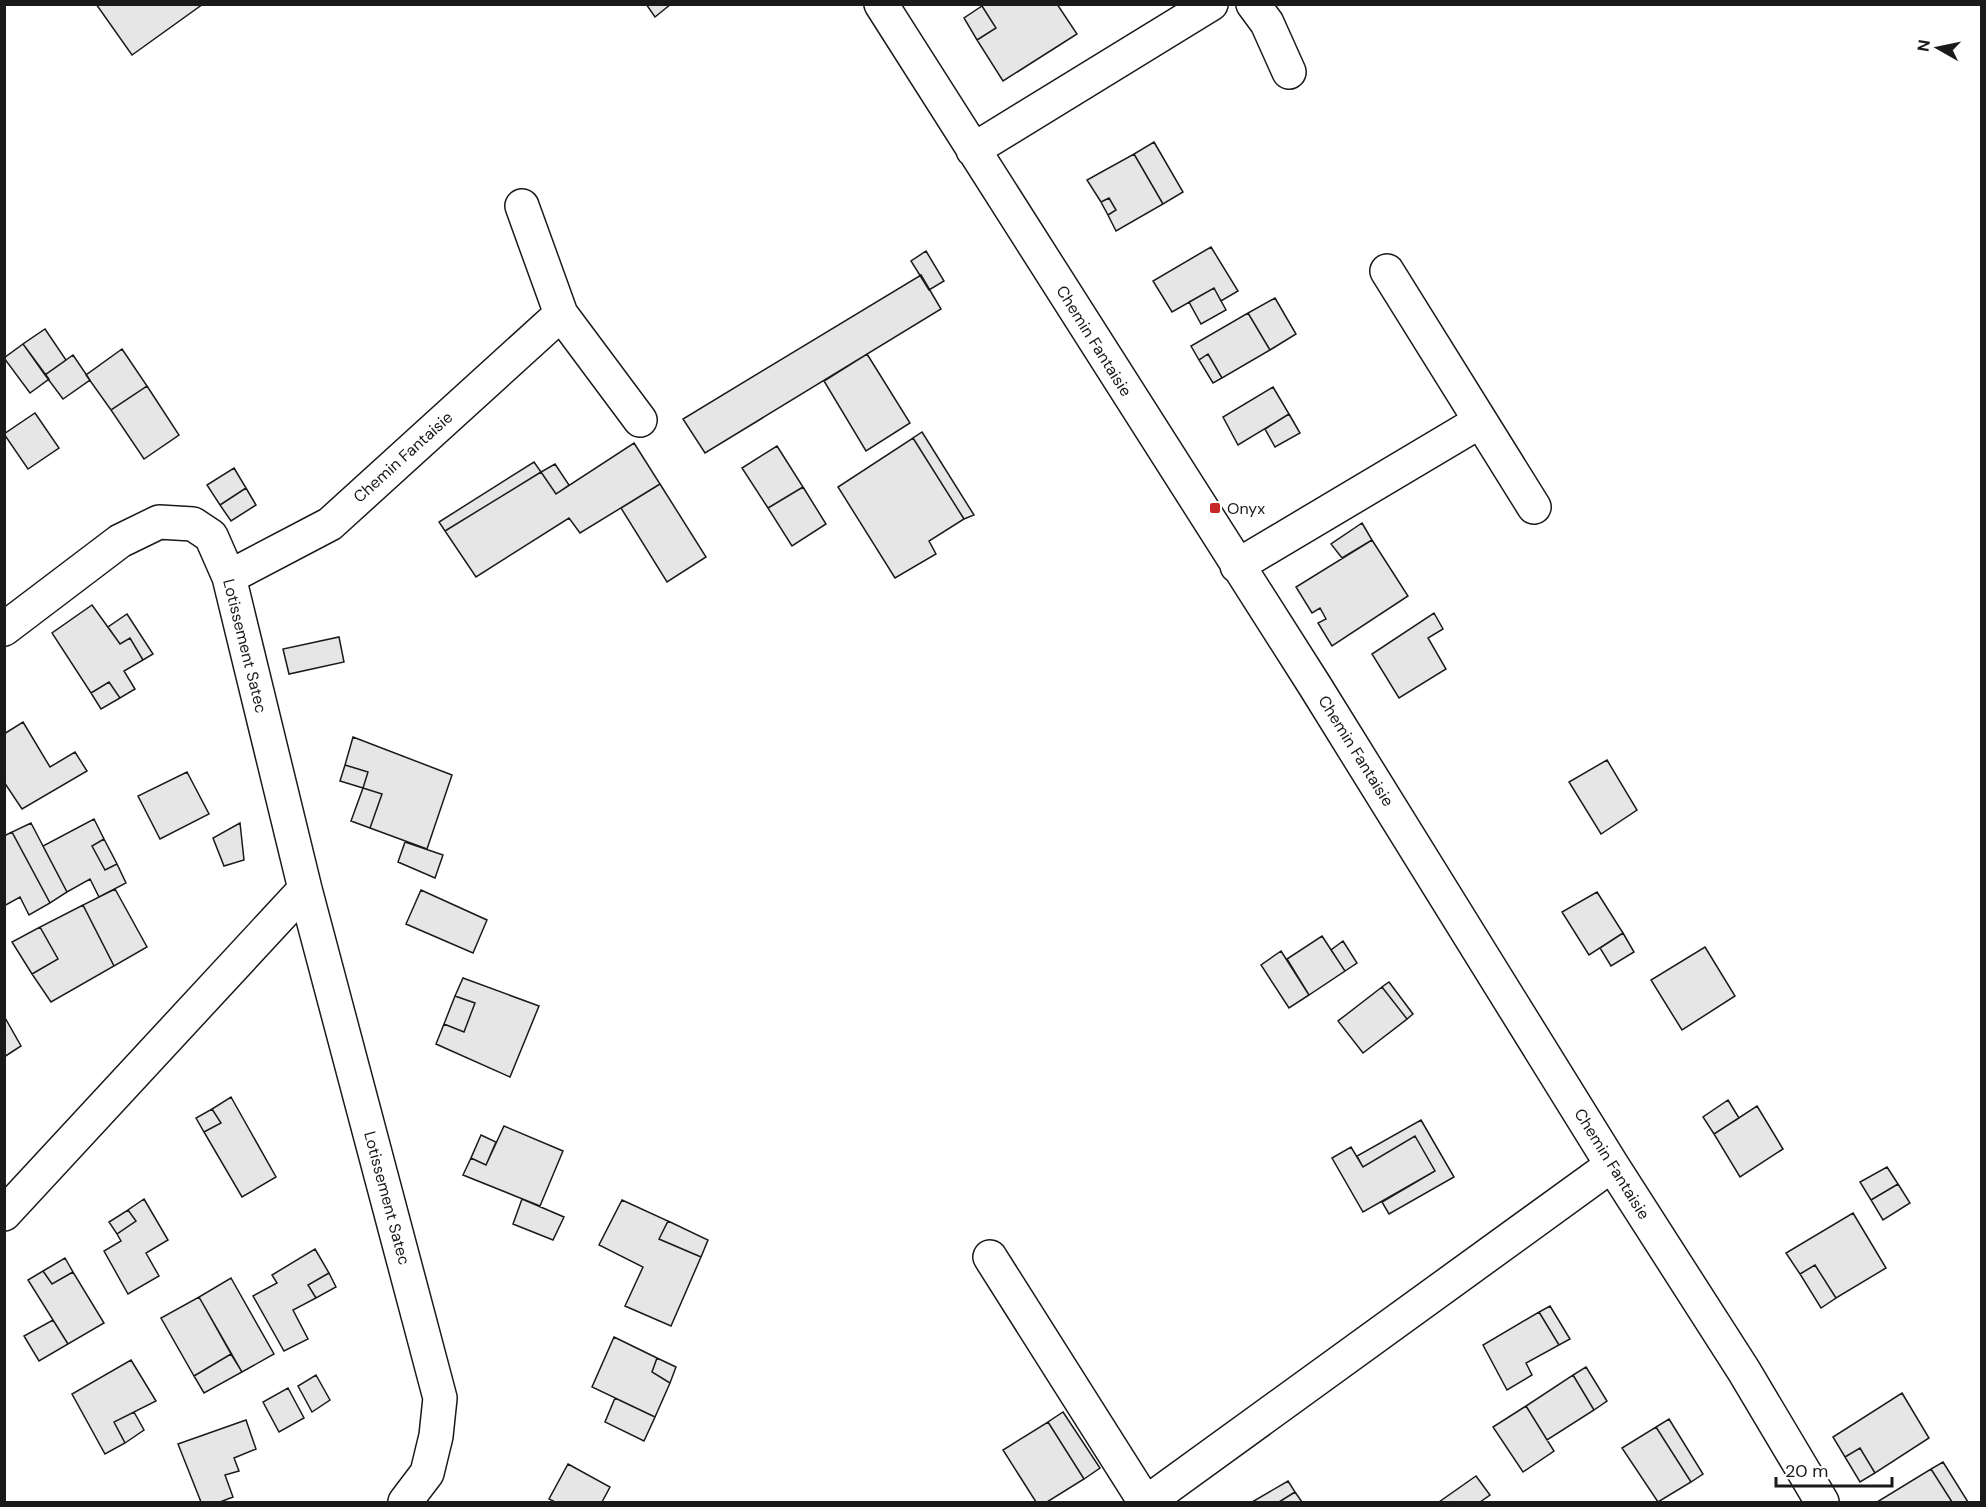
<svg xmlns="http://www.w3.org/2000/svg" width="1986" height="1507" font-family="'DM Sans',sans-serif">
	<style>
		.building { fill: #e6e6e6; stroke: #1a1a1a; stroke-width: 1.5 }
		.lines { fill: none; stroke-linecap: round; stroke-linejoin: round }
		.minor-casing { stroke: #1a1a1a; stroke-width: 36 }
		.minor { stroke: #fff; stroke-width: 33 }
		.poi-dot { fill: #c62828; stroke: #fff; stroke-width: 2 }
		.labels { text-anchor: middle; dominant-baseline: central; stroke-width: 4.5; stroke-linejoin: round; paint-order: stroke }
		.street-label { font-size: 16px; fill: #1a1a1a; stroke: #fff }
		.poi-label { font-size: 16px; fill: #1a1a1a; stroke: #fff; text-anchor: start }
	</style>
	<rect width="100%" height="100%" fill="#fff"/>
	<path class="building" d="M96 4H203L132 55Z
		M646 4H671L655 17Z
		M984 4H1057L1077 34 1003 81 977 40 996 28 982 6Z
		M982 6 996 28 977 40 964 18Z
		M1154 142 1183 192 1163 204 1134 154Z
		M1134 154 1163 204 1116 231 1108 215 1116 210 1109 198 1101 202 1087 180Z
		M1109 198 1116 210 1108 215 1101 202Z
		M1211 247 1238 291 1221 301 1214 288 1172 312 1153 281Z
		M926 251 944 281 929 290 911 261Z
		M921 275 941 309 705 453 683 419Z
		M1214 288 1226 310 1201 324 1189 302Z
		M1275 298 1296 334 1270 350 1248 313Z
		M1248 313 1270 350 1222 378 1208 354 1199 360 1191 346Z
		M45 329 66 360 45 375 23 344Z
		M23 344 49 379 30 393 4 358Z
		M122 349 147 386 111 410 86 375Z
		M867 354 910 423 866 451 824 381Z
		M1208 354 1222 378 1213 383 1199 360Z
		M73 355 90 380 63 399 45 375Z
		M147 386 179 435 144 459 111 410Z
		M1273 387 1289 414 1238 445 1223 417Z
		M35 413 59 448 28 469 4 434Z
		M1289 414 1300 433 1275 447 1265 429Z
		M922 432 974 515 964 519 913 438Z
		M913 438 964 519 929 541 936 554 895 578 838 487Z
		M634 443 660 484 580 533 569 518 476 577 445 531 541 472 556 494Z
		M777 446 803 487 768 508 742 468Z
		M534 462 541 472 445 531 439 522Z
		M555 464 569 485 556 494 541 472Z
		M234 468 246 488 220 505 207 485Z
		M660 484 706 557 667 582 621 508Z
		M803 487 826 524 792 546 768 508Z
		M246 488 256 505 231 521 220 505Z
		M1362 523 1372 540 1342 558 1331 544Z
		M1372 540 1408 596 1332 646 1318 623 1326 619 1320 608 1312 613 1296 587Z
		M92 605 120 644 130 638 143 660 124 671 135 689 120 698 109 682 91 693 52 633Z
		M1434 613 1443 629 1428 638 1446 669 1399 698 1372 654Z
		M127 614 153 654 143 660 130 638 120 644 108 627Z
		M339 637 344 662 289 674 283 649Z
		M109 682 120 698 101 709 91 693Z
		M23 722 50 767 75 752 87 771 22 809 4 782V734Z
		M353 737 452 775 427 849 370 828 382 794 363 788 368 772 345 765Z
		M1607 760 1637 810 1601 834 1569 782Z
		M345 765 368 772 363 788 340 781Z
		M187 772 209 814 160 839 138 796Z
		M363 788 382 794 370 828 351 821Z
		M94 819 104 839 92 846 105 870 117 864 126 883 99 897 90 879 67 892 43 846Z
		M31 823 67 892 50 903 12 832Z
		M240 823 244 860 224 866 213 838Z
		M12 832 50 903 29 915 20 897 4 906V836Z
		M104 839 117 864 105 870 92 846Z
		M405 842 443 855 435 878 398 862Z
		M115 889 147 947 114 966 83 905Z
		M421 890 487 920 473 953 406 924Z
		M1597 892 1623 933 1589 955 1562 912Z
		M83 905 114 966 51 1002 32 974 58 959 40 927Z
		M40 927 58 959 32 974 12 942Z
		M1623 933 1634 952 1611 966 1600 948Z
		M1322 936 1345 971 1309 995 1287 959Z
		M1343 941 1357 963 1345 971 1331 950Z
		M1705 947 1735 996 1682 1030 1651 980Z
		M1281 951 1309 995 1289 1008 1261 965Z
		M463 978 539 1006 510 1077 436 1044 444 1024 464 1032 475 1003 455 996Z
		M1389 982 1413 1014 1407 1019 1382 987Z
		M1382 987 1407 1019 1363 1053 1338 1021Z
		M455 996 475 1003 464 1032 444 1024Z
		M4 1016 21 1046 4 1057Z
		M231 1097 276 1177 242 1197 204 1132 221 1123 212 1109Z
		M1728 1100 1739 1118 1714 1134 1703 1117Z
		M1757 1106 1783 1149 1740 1177 1714 1134Z
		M212 1109 221 1123 204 1132 196 1118Z
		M1421 1120 1454 1177 1389 1214 1382 1202 1435 1171 1415 1136 1363 1167 1357 1156Z
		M504 1126 563 1151 540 1206 463 1175 471 1158 486 1165Z
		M481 1135 496 1142 486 1165 471 1158Z
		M1415 1136 1435 1171 1363 1212 1332 1158 1351 1147 1363 1167Z
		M1887 1167 1898 1184 1871 1200 1860 1182Z
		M1898 1184 1910 1203 1883 1220 1871 1200Z
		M144 1199 168 1240 146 1253 159 1276 128 1294 104 1251 121 1241 117 1234 136 1221 128 1210Z
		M522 1199 564 1217 553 1240 513 1224Z
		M622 1200 668 1221 659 1239 701 1257 671 1326 625 1306 643 1267 599 1245Z
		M128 1210 136 1221 117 1234 109 1222Z
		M1853 1213 1886 1268 1836 1298 1815 1265 1800 1274 1786 1253Z
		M668 1221 708 1240 701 1257 659 1239Z
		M315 1249 329 1273 308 1285 316 1298 293 1310 308 1339 284 1351 253 1296 277 1283 272 1275Z
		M65 1258 73 1272 52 1284 43 1271Z
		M1815 1265 1836 1298 1821 1308 1800 1274Z
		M43 1271 52 1284 73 1272 104 1323 68 1344 28 1280Z
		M329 1273 336 1287 316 1298 308 1285Z
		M231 1278 274 1354 242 1372 199 1297Z
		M199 1297 231 1354 194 1376 161 1318Z
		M1550 1306 1570 1339 1559 1345 1539 1312Z
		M1539 1312 1559 1345 1526 1363 1532 1375 1507 1390 1483 1345Z
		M53 1320 68 1344 39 1361 24 1336Z
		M614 1337 657 1358 652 1372 670 1383 655 1417 592 1387Z
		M231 1354 242 1372 204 1393 194 1376Z
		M657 1358 676 1367 670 1383 652 1372Z
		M131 1360 156 1401 114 1422 125 1443 105 1454 72 1394Z
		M1586 1367 1607 1401 1594 1410 1573 1375Z
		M316 1375 330 1400 312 1412 298 1386Z
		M1573 1375 1594 1410 1547 1440 1526 1406Z
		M288 1388 304 1418 279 1432 263 1402Z
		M1902 1393 1929 1438 1875 1473 1860 1448 1845 1457 1833 1437Z
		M615 1398 655 1417 644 1441 605 1422Z
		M1526 1406 1554 1451 1523 1472 1493 1427Z
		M134 1412 144 1430 125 1443 114 1422Z
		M1063 1412 1100 1468 1084 1479 1048 1422Z
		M1669 1419 1703 1474 1691 1482 1656 1427Z
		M246 1420 256 1449 234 1458 239 1471 225 1475 233 1497 220 1502H201L178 1444Z
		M1048 1422 1084 1479 1047 1502H1036L1003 1450Z
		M1656 1427 1691 1482 1658 1502 1622 1448Z
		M1860 1448 1875 1473 1860 1482 1845 1457Z
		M1943 1462 1968 1502H1952L1931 1469Z
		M568 1464 610 1487 602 1502H555L549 1499Z
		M1931 1469 1952 1502H1877Z
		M1476 1476 1490 1495 1480 1502H1439Z
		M1288 1481 1295 1492 1279 1502H1252Z
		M1295 1492 1302 1502H1279Z"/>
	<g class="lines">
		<g class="minor-casing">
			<path id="minor" d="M881 4 1315 686 1612 1165 1744 1371 1822 1502
				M1253 4 1267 23 1289 72
				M973 150 1211 4
				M522 206 561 314 640 420
				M1387 271 1534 507
				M1237 566 1479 422
				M229 577 330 524 561 314
				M4 629 120 541 159 522 193 524 211 536 229 577 305 889 440 1398 436 1436 427 1473 405 1502
				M4 1214 305 889
				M990 1257 1145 1502
				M1147 1502 1612 1165"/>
		</g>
		<use href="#minor" class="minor"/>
	</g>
	<rect class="poi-dot" x="1209" y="502" width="12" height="12" rx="3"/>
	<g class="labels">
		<g class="street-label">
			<text transform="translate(1094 341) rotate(58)">Chemin Fantaisie</text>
			<text transform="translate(403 457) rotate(-42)">Chemin Fantaisie</text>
			<text transform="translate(245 646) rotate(76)">Lotissement Satec</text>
			<text transform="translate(1356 751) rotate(58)">Chemin Fantaisie</text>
			<text transform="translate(1612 1164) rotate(58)">Chemin Fantaisie</text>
			<text transform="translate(387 1198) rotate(75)">Lotissement Satec</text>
		</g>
		<g class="poi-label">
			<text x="1227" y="508">Onyx</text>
		</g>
	</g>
	<rect width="1986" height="1507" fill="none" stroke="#1a1a1a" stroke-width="12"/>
	<g transform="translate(1938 48) rotate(279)" stroke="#ffffff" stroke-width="4.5" paint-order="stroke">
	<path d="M0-4.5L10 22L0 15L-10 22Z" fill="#1a1a1a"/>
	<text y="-9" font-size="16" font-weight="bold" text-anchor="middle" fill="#1a1a1a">N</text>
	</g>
	<path d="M1776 1477v9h116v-9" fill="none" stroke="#1a1a1a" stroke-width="3"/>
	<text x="1785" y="1477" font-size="18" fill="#1a1a1a" stroke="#ffffff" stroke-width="4.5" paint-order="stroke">20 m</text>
</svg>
